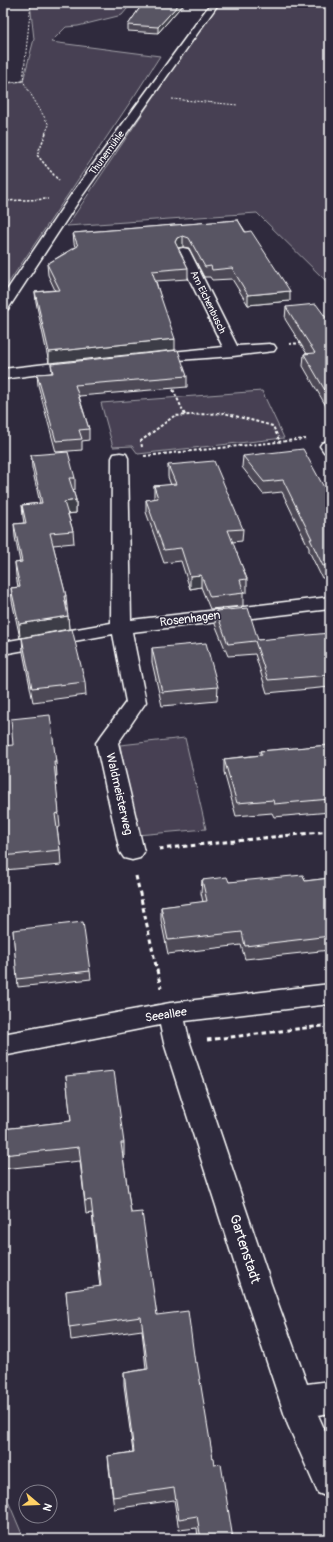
<svg xmlns="http://www.w3.org/2000/svg" width="333" height="1542" font-family="Pangolin,sans-serif">
	<style>
		.green { fill: #464152; stroke: #a2a0a8 }
		.lines { fill: none; stroke-linecap: round; stroke-linejoin: round }
		.minor-casing { stroke: #fff; stroke-width: 3 }
		.path-far3 { stroke: #fff; stroke-width: 1; stroke-dasharray: 2 1.5; stroke-linecap: butt }
		.path-far2 { stroke: #fff; stroke-width: 1.5; stroke-dasharray: 2.5 1.5; stroke-linecap: butt }
		.path-far1 { stroke: #fff; stroke-width: 2; stroke-dasharray: 3 2; stroke-linecap: butt }
		.path { stroke: #fff; stroke-width: 3; stroke-dasharray: 4.5 3.5; stroke-linecap: butt }
		.minor { fill: #2f2a3d; fill-rule: evenodd }
		.wall { fill: #4d4956; stroke: #fff }
		.shaded-wall { fill: #3e3c46; stroke: #fff }
		.building { fill: #595564; stroke: #fff }
		.labels { text-anchor: middle; dominant-baseline: central; stroke-width: 3; stroke-linejoin: round; paint-order: stroke }
		.far-street-label { font-size: 10px; fill: #fff; stroke: #2f2a3d }
		.street-label { font-size: 12px; fill: #fff; stroke: #2f2a3d }
		.near-street-label { font-size: 14px; fill: #fff; stroke: #2f2a3d }
	</style>
	<rect width="100%" height="100%" fill="#2f2a3d"/>
	<filter id="ink" filterUnits="userSpaceOnUse"><feTurbulence type="fractalNoise" baseFrequency=".025" numOctaves="2"/><feDisplacementMap in="SourceGraphic" scale="8" xChannelSelector="R" yChannelSelector="G"/><feConvolveMatrix kernelMatrix="1 2 1 2 8 2 1 2 1" color-interpolation-filters="sRGB"/></filter>
	<g filter="url(#ink)">
		<path class="green" d="M30 3H132L122 15 78 26 66 27 51 42 160 56 135 95 3 291V84L23 81 34 39Z
			M219 3H330V285L257 213 67 226 155 95Z
			M262 391 284 438 138 454 132 446 113 447 101 403Z
			M185 738 206 829 137 835 120 745Z
			M3 1489 24 1539H3Z"/>
		<g class="lines">
			<g class="minor-casing">
				<path id="minor" d="M211 3H219L80 199 8 309 3 310V296L71 195Z
					M183 248 188 249 190 252 237 346 269 344 274 345 276 348 274 351 233 356 151 362 146 361 144 358 146 355 151 354 223 347 176 252 178 249Z
					M81 360 86 362 89 365 86 368 3 379V369Z
					M328 441 330 442V454L324 452 320 446 322 443Z
					M120 453 126 454 128 458 131 620 330 597V609L132 632 146 702 118 743 144 852 140 858 132 860 124 858 120 852 96 743 126 702 113 634 3 654V642L111 623 112 458 114 454Z
					M330 984V1004L185 1021 190 1043 271 1284 307 1384 330 1381V1413L318 1415 330 1442V1498L318 1493 288 1425 241 1284 164 1043 160 1025 3 1056V1034L170 1003Z"/>
			</g>
			<path class="path-far3" d="M31 3 23 81 49 125 45 134
				M3 83 23 81
				M172 99 238 105"/>
			<path class="path-far2" d="M46 133 37 155 59 181
				M3 201 48 199"/>
			<path class="path-far1" d="M289 344 302 343
				M171 385 185 415
				M142 447 141 441 174 416 224 413 273 426 280 442
				M144 456 306 439"/>
			<path class="path" d="M159 849 330 831
				M136 876 161 988
				M207 1040 330 1025"/>
			<use href="#minor" class="minor"/>
		</g>
		<path class="wall" d="M143 3H186L178 10 158 33 128 31V25Z
			M238 220 290 301 248 305 232 279 212 280 210 277H204L189 248 183 247 178 248 188 268V279L156 281 175 350 49 363 36 302 35 292 55 290 48 275 47 264 75 247 74 243 73 233Z
			M286 307 327 319H330V413L303 366 304 354H307L285 319Z
			M51 364 187 376V387L79 396 89 429V440L82 441V450L56 452 38 385 37 374 52 373Z
			M31 455 75 478V490H73L76 500V513L68 514 73 531 74 543 53 545 66 596 69 629 20 638 12 601 11 588 18 587 16 576 15 563 20 562 15 537 14 524 24 523 23 517 22 505 40 503 32 468Z
			M243 456 326 491 330 495V578H322L309 551V548L282 492 263 494 242 467Z
			M168 465 243 529 242 541 232 542 247 579V592H243V606L210 609 201 587 190 589 181 561 164 563 146 512V500L154 499V486L171 485 168 477Z
			M216 611 258 640 330 637V687L267 693 255 654 228 656 215 624Z
			M22 638 85 682 86 695 33 702 23 652Z
			M152 648 218 687 217 701 162 706 152 662Z
			M330 745V812L274 817 272 813 236 816 224 772V759L260 755V751Z
			M3 746 56 762 57 776H55L60 827 57 828 60 850 61 865 4 870 3 858Z
			M330 878V950L245 959 241 945 168 954 161 920V907L203 902 201 893 202 880 229 882 305 881Z
			M13 930 90 971 91 979 18 987Z
			M66 1076 124 1143V1157H123L131 1213 157 1315 195 1363 214 1465 233 1539H198L197 1528 179 1530 174 1500 114 1509 109 1468 108 1456 133 1452 124 1385V1373L146 1369 142 1330 71 1340 66 1291 100 1287 92 1213 86 1214 80 1161 3 1169V1129L71 1121Z"/>
		<path class="shaded-wall" d="M180 3H186L178 10 158 33V27Z
			M183 236V247L177 248 175 242 177 238Z
			M290 291V301L248 305V295Z
			M175 339V350L49 363V352Z
			M76 500V513L65 514 64 502Z
			M201 575V587L190 589V576Z
			M68 616 69 629 20 638 19 624Z"/>
		<path class="building" d="M143 3H180L158 27 128 25Z
			M238 220 245 232 251 231 290 291 248 295 232 268 212 270 211 266 205 267 189 238 183 236 177 238 175 242 188 268 152 271 175 339 49 352 35 292 60 290 47 264 78 246 73 233Z
			M316 304 327 319H330V399L304 354 315 353 286 307Z
			M178 350 187 376 75 385 89 429 79 430 82 439 56 441 37 374 53 373 51 364Z
			M303 449 326 491 328 490 330 495V565L323 566 310 539H312L283 480 264 482 243 456Z
			M68 452 75 478H69L76 500 64 502 73 531 50 533 66 596H64L68 616 19 624 11 588 20 587 15 563 22 562 14 524 26 523 22 505 42 503 31 455Z
			M214 461 243 529 228 530 247 579 240 580 244 593 210 597 201 575 190 576 181 548 164 550 146 500 158 498 154 486 176 484 168 465Z
			M248 608 258 640 329 633 330 637V675L268 680 255 641 228 644 216 611Z
			M72 629 85 682 32 688 22 638Z
			M206 643 218 687 162 692 152 648Z
			M50 715 56 762H54L59 813 55 814 60 850 3 856V746L13 745 11 719Z
			M330 745V799L274 804 273 800 237 803 224 759 262 755 260 751Z
			M303 875 305 881 330 878V936L245 946 242 932 168 940 161 907 207 901 202 880 227 877 229 882Z
			M83 922 90 971 17 979 13 930Z
			M114 1071 124 1143H121L131 1213 142 1212 157 1315 188 1311 195 1363 197 1362 214 1465 221 1464 233 1539H201L197 1516 179 1519 174 1488 113 1497 108 1456 134 1452 124 1373 148 1369 141 1317 69 1327 66 1291 101 1286 91 1200 85 1201 79 1147 3 1155V1129L71 1121 66 1076Z"/>
	</g>
	<g class="labels">
		<g class="far-street-label">
			<text transform="translate(107 153) rotate(-54)">Thunemühle</text>
			<text transform="translate(208 302) rotate(64)">Am Eichenbusch</text>
		</g>
		<g class="street-label">
			<text transform="translate(190 619) rotate(-7)">Rosenhagen</text>
			<text transform="translate(119 794) rotate(77)">Waldmeisterweg</text>
			<text transform="translate(166 1015) rotate(-9)">Seeallee</text>
		</g>
		<g class="near-street-label">
			<text transform="translate(245 1249) rotate(72)">Gartenstadt</text>
		</g>
	</g>
	<rect width="333" height="1542" fill="none" stroke="#2f2a3d" stroke-width="16"/>
	<rect x="8" y="8" width="317" height="1526" fill="none" stroke="#fff" stroke-width="1.5" filter="url(#ink)"/>
	<g transform="translate(38 1504) rotate(109)"><circle r="19" fill="#2f2a3d" stroke="#827f8b"/>
	<path d="M0-3L7 15L0 10L-7 15Z" fill="#ffd166"/>
	<text y="-6" font-size="11" font-weight="bold" text-anchor="middle" fill="#ffffff">N</text>
	</g>
</svg>
